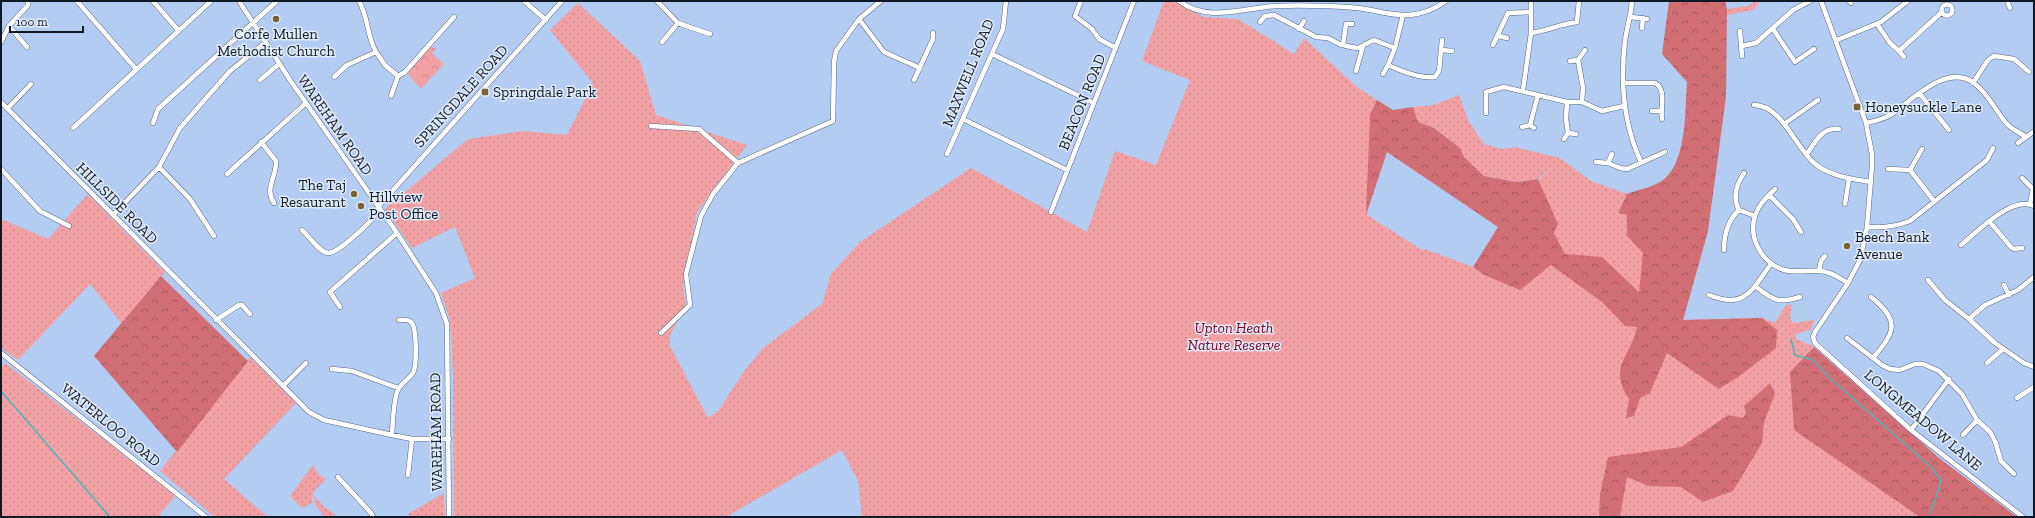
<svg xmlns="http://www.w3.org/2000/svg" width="2035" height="518" font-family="'Zilla Slab',serif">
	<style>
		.grass { fill: url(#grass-dots) }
		.forest { fill: url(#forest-crowns) }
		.park { fill: url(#park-crowns) }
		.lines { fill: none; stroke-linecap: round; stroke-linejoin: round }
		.stream { stroke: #49b7ba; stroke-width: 1.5 }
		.minor-casing { stroke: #536a8c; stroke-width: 5.5 }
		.minor { stroke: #fff; stroke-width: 4.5 }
		.poi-dot { fill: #7c6033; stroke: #e1ecfb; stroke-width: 1.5 }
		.labels { text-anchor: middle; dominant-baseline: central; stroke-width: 3; stroke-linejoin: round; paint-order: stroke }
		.poi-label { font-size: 15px; fill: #0f1825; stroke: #e1ecfb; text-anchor: start }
		.street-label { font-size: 15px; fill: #0f1825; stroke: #e1ecfb }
		.park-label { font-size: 15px; font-style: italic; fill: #810022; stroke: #e1ecfb }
	</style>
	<defs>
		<pattern id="grass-dots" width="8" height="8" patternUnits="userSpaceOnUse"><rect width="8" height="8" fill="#f2a2a4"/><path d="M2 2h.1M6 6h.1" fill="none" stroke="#ce8b8d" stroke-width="1.8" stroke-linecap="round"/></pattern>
		<pattern id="forest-crowns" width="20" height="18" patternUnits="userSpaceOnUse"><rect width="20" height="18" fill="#d26f74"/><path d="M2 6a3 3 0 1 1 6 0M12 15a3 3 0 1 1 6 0" fill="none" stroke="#a95a5f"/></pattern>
		<pattern id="park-crowns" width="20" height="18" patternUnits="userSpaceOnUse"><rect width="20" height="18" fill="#f2a2a4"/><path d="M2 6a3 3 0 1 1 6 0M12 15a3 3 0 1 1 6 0" fill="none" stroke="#ce8b8d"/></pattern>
	</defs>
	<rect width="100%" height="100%" fill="#b2ccf2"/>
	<path class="grass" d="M1164 1H1174L1203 17 1238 19 1294 54 1304 38 1357 87 1377 100 1370 114 1367 215 1422 250 1425 249 1473 267 1484 275 1554 233 1558 224 1538 181 1553 165 1538 179 1516 182 1484 176 1464 157 1460 148 1434 128 1418 122 1413 107 1434 105 1459 95 1469 122 1484 144 1502 149 1515 147 1560 158 1591 181 1627 194 1618 212 1708 231 1683 320 1762 318 1775 323 1785 306 1792 304 1790 317 1793 323 1815 320 1810 330 1796 334 1795 338 1814 347 1939 458 2017 517H862L858 481 842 450 726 517H454L453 374 450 320 441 293 475 278 455 227 412 248 385 209 468 139 523 131 567 135 593 83 550 30 578 3 640 61 656 115 747 145 697 212 683 288 686 305 670 335V346L708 418 719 410 743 373 762 349 822 304 831 274 860 242 971 168 1087 232 1115 151 1156 165 1190 80 1142 61Z
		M1755 1H1761L1753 10 1727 15V9L1748 6Z
		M88 194 165 272 122 324 90 284 18 360 1 348V219L48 239Z
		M250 357 296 403 224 479 268 517H215L160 471Z
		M5 363 176 495 158 517H1V368Z
		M313 465 318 474 326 479 313 492 312 503 302 508 290 496Z
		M444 493 445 517H411L408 514Z
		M314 496 323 506 337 516 325 517 315 505Z"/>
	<path class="forest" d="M1669 1H1725L1727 9 1726 97 1708 231 1683 320 1762 318 1777 330 1776 348 1741 375 1719 389 1667 353 1650 393 1640 398 1634 416 1626 418 1629 399C1607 367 1631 357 1637 327L1625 326 1602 302 1551 265 1520 290 1484 275 1473 267 1498 227 1387 152 1366 215 1370 114 1377 100 1393 110 1413 107 1418 122 1434 128 1460 148 1464 157 1484 176 1516 182 1538 179 1558 224 1554 233 1565 254 1602 257 1639 292 1643 253 1627 236V215L1618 213 1627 194C1637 190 1650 188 1660 182 1687 167 1685 110 1687 82L1662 54Z
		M161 276 248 361 177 452 94 356Z
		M1814 347 1939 458 2017 517H1920L1794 430 1790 372Z
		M1770 383 1775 394 1764 422 1762 443 1733 491 1703 502 1681 487 1649 486 1627 477 1620 517H1599L1600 494 1608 457 1681 447 1728 415 1743 418 1746 413 1744 406Z"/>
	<path class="park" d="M430 45 436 49 432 53 444 64 421 89 406 72Z"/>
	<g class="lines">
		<path class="stream" d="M1791 339 1795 355 1813 360 1829 377 1931 467 1941 480 1937 495 1930 513
			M1 391 110 517"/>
		<g class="minor-casing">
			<path id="minor" d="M77 1 136 69
				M153 1 178 30
				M239 1 292 83 397 233 436 293 447 324 449 517
				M524 1 546 20
				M657 1 678 23 662 42
				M1081 1 1075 16 1092 29 1099 39 1116 48
				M1179 1C1208 23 1243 8 1276 6 1303 5 1331 6 1358 8 1375 10 1392 16 1409 15 1423 14 1435 9 1446 1
				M1632 1C1631 15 1627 27 1625 41 1620 83 1623 123 1641 162
				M1821 1 1866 123 1872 154V166L1867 227 1860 260 1848 283 1815 332 1813 337 1815 343 1911 430 2023 517
				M1849 1 1851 3
				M2008 3 2010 8
				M1941.5 10a5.5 5.5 0 1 1 11 0a5.5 5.5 0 1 1-11 0Z
				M1403 15 1395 48 1388 65C1401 71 1420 79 1435 77L1439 71 1442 40
				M1631 17 1647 19
				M859 19 884 52 920 68
				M1260 22 1265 16 1274 15 1316 37 1328 38 1339 44 1351 47 1358 48 1374 40 1395 48
				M678 23 710 34
				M1877 24 1890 43 1899 51 1942 12
				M9 26 27 47
				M1642 28 1643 18
				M1299 29 1304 21
				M1773 29 1795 62 1814 49
				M1740 31 1742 56
				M1531 33C1547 31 1560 24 1577 22L1579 1
				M1499 36 1507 38
				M1837 40 1881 22 1908 1
				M1 42 9 26 28 5V1
				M1343 45 1346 24H1352
				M1493 45 1508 13 1531 12
				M1742 46 1756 43 1793 10 1810 1
				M1442 50 1452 51
				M1899 51 1904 57
				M376 52 385 65 398 76
				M992 54 1094 103
				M1578 60 1583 88 1582 102
				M1570 61 1578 60 1585 50
				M1356 71 1363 46
				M1383 74 1388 65
				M334 77 347 65 376 52C367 36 368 16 359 1
				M260 80 279 64
				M914 80 933 39V33
				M1623 83H1655C1667 89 1660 107 1662 119
				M1973 83 1988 60 1994 56 2014 59 2029 72
				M1523 90 1531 33V1
				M1920 94 1949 130
				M391 96 398 76 405 72 454 17
				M1 102 309 412 324 420 392 435 412 439H449
				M1567 102 1566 119 1568 133
				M1754 105C1781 105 1795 146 1814 163 1829 176 1852 179 1871 182
				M8 108 31 84
				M1652 111H1661
				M1486 113V92L1504 87 1567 102H1582L1602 111 1624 106
				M963 119 1067 170
				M153 123 158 109 277 1
				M1866 123C1875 121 1885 119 1892 114 1913 99 1947 63 1974 83 1990 95 1995 111 2008 125 2013 130 2021 133 2026 137
				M1784 124 1818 100
				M1530 125 1538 95
				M651 126 699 129 738 163 833 121 834 62 836 51 859 19 881 1
				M1522 127 1530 125 1534 128
				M73 128 211 1
				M1564 139 1568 133 1576 134
				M261 142 276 161C277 177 264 188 274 203
				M2018 143 2033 132
				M947 154 1003 29 1006 1
				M1807 154C1815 142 1822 127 1839 129
				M1596 162 1608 163 1612 154
				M1608 163 1620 168 1627 169 1665 152
				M159 167 190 199 214 236
				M1 169 40 211 69 226
				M1888 169 1910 170 1934 201
				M1910 170 1922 149
				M1744 173C1736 185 1732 197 1739 210L1755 216
				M227 174 306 103
				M2022 178 2033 189 2030 204
				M1775 189C1767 197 1758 205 1755 216 1748 238 1762 263 1784 270 1795 273 1808 270 1820 271 1830 271 1839 278 1848 283
				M1769 195 1793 219 1801 232
				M1845 204 1849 179
				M1051 212 1134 1
				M113 215 159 167 180 128 230 71 266 42
				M1990 222 2011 247 2014 249 2022 248
				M1867 227C1883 228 1895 227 1910 221L1987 160 1993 148
				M302 230C309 236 319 252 328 253 337 254 366 226 372 219 375 216 376 211 378 207L562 1
				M1961 245C1977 232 2012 195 2034 206
				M1724 250C1724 235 1727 221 1739 210
				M1819 271 1821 261 1825 256
				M1928 280 1945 300 1969 319 1995 343 2024 363 2034 367
				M2004 285 2009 295
				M1756 287C1775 300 1776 304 1800 297
				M1709 295C1746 310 1752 289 1771 264
				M1871 297C1901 321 1895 332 1873 358
				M340 307 330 292 397 233
				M1969 319 1985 305 2018 290 2034 277
				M216 320 239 305H242L250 314
				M661 333 690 305 686 274 701 216 713 194 738 163
				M1847 338 1882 365 1890 369 1900 370 1915 364H1923L1939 371 1962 394 1977 420 1990 432 1995 441 2001 461 2014 474
				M1 353 206 517
				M1987 363 2002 350
				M332 369 352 371 398 388
				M283 386 306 363
				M2017 398 2034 387
				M1911 430 1949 379
				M392 435C393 420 393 406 397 392 400 384 408 380 413 373 417 366 417 327 411 322 408 319 402 320 399 320
				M1963 435 1977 420
				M408 475 412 439
				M338 477 371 513 373 517"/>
		</g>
		<use href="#minor" class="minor"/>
	</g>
	<g class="poi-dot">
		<circle cx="276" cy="19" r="4"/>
		<rect x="481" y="88" width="8" height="8" rx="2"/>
		<rect x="1853" y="103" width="8" height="8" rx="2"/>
		<circle cx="354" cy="194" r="4"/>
		<circle cx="361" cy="206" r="4"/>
		<circle cx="1847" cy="246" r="4"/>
	</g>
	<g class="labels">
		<g class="poi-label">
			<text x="276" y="34" text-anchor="middle">Corfe Mullen<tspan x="276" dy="17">Methodist Church</tspan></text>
			<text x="493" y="92">Springdale Park</text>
			<text x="1865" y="107">Honeysuckle Lane</text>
			<text x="346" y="185" text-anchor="end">The Taj<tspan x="346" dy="17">Resaurant</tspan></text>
			<text x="369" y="197">Hillview<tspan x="369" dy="17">Post Office</tspan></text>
			<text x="1855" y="237">Beech Bank<tspan x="1855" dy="17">Avenue</tspan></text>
		</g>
		<g class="street-label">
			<text transform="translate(968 73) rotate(-68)">MAXWELL ROAD</text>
			<text transform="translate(461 96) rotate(-48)">SPRINGDALE ROAD</text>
			<text transform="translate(1082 102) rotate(-68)">BEACON ROAD</text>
			<text transform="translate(335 125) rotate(55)">WAREHAM ROAD</text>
			<text transform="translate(117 203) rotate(45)">HILLSIDE ROAD</text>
			<text transform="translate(1923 420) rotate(40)">LONGMEADOW LANE</text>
			<text transform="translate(111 425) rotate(39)">WATERLOO ROAD</text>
			<text transform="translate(436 432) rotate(-91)">WAREHAM ROAD</text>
		</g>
		<g class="park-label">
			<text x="1234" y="328">Upton Heath<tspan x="1234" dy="17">Nature Reserve</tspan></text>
		</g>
	</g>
	<rect width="2035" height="518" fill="none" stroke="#0f1825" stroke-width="4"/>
	<path d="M10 26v6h73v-6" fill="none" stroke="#0f1825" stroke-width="2"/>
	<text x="16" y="26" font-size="12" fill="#0f1825" stroke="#e1ecfb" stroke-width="3" paint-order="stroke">100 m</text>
</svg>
